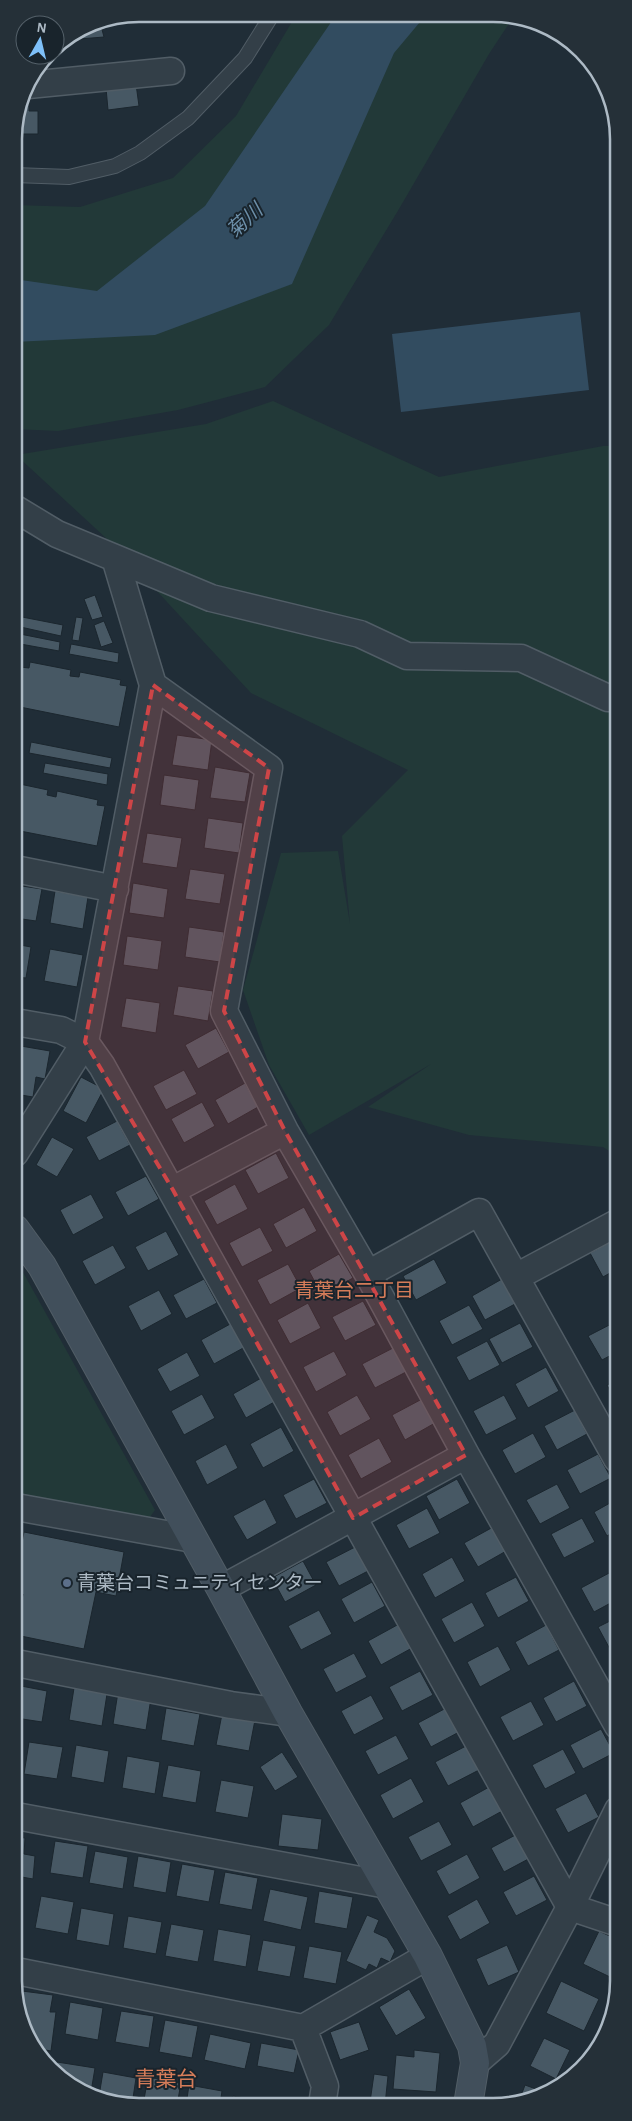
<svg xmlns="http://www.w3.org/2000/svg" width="632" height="2121" font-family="'Alegreya Sans','Noto Sans JP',sans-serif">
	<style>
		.green { fill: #223938 }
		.water { fill: #324c60 }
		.building { fill: #475864; stroke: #1b262e }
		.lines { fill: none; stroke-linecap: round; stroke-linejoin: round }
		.lane-casing { stroke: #515d66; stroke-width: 16 }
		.street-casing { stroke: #515d66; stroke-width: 29 }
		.secondary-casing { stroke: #515d66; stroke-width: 30 }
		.lane { stroke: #333f48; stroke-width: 14 }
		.street { stroke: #333f48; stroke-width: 26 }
		.secondary { stroke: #414f5b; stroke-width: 28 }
		.marked { fill: #ce4547; fill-opacity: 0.2; stroke: #ce4547; stroke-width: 4; stroke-dasharray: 10 6; stroke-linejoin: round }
		.service-dot { fill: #5c6f8a; stroke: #19242c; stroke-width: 2 }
		.labels { text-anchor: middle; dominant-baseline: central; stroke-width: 4; stroke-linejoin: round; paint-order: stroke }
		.poi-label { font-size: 19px; fill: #adbac5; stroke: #19242c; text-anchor: start }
		.water-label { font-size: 20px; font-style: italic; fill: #6d90aa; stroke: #19242c }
		.neighbourhood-label { font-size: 20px; fill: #d57c59; stroke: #19242c }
		.quarter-label { font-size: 21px; fill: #d57c59; stroke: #19242c }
		.rim { fill: none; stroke: #adbac5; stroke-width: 2.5 }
	</style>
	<rect width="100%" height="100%" fill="#202d37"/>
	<path class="green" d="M296 15 514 16 489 54 399 209 329 325 265 387 178 410 58 431 14 429V205L80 207 173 178 236 116Z
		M273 401 439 477 603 446H616L617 1156 603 1147 469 1135 368 1107 431 1064 309 1135 269 1065 243 990 281 853 338 851 350 924 342 836 408 770 251 693 120 551 16 455 206 424Z
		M15 1263 24 1274 155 1510 145 1524 16 1500Z"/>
	<path class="water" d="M336 15 425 16 394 53 292 284 155 335 14 342V279L97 291 205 206Z
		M580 312 589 390 401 412 392 334Z"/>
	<path class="building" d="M144 14 145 19 107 23V20Z
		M100 22 104 37 67 40 92 23Z
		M136 84 139 106 108 110 106 88Z
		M21 103 29 104V111H38V134H14Z
		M95 595 103 617 92 620 84 599Z
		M17 616 63 625 61 636 16 626Z
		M76 617 83 618 79 641 72 640Z
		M104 621 113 643 101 647 94 625Z
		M15 633 60 642 59 651 15 643Z
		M71 644 119 653 118 663 69 654Z
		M15 659 21 661 20 667 29 668 30 662 71 670 70 676 79 677 80 672 121 680 120 685 127 686 119 727 15 706Z
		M177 735 212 740 208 770 172 765Z
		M31 742 112 758 110 768 29 753Z
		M45 763 108 774 107 785 43 773Z
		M215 767 250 773 245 802 210 798Z
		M164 775 199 780 195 810 160 805Z
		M15 783 48 790 47 795 56 797 57 791 98 800 97 805 105 806 97 846 15 830Z
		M208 818 243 823 239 853 204 848Z
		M147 833 182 838 177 868 142 863Z
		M190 869 225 874 220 904 185 899Z
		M133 883 168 889 164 918 129 913Z
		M15 885 42 889 36 921 15 918Z
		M55 891 88 897 83 929 50 923Z
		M189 927 224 932 220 962 185 957Z
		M127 936 162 941 158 970 123 965Z
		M15 944 31 947 26 978 15 977Z
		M50 949 83 955 77 987 44 981Z
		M178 986 213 991 208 1021 173 1015Z
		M126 998 160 1003 156 1033 121 1027Z
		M216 1028 229 1052 198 1069 185 1045Z
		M15 1045 50 1051 45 1079 36 1077 33 1097 15 1094Z
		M184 1070 197 1094 166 1110 153 1086Z
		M81 1077 104 1089 86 1123 63 1111Z
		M245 1083 258 1107 228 1124 215 1100Z
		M202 1102 215 1126 184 1143 171 1119Z
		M117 1121 130 1145 99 1161 86 1137Z
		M52 1137 74 1149 57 1177 36 1165Z
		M276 1153 289 1178 258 1194 245 1170Z
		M146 1176 159 1199 128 1216 115 1192Z
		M235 1184 248 1209 217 1225 204 1201Z
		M91 1194 104 1218 73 1235 60 1210Z
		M304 1207 317 1231 286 1248 273 1224Z
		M260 1227 273 1251 242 1267 229 1243Z
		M166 1231 179 1255 148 1271 135 1247Z
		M617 1238V1269L603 1277 590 1253Z
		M113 1245 126 1268 95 1285 82 1261Z
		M339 1254 353 1278 322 1295 309 1271Z
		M434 1259 447 1283 416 1300 403 1276Z
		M288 1264 301 1288 270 1305 257 1280Z
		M204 1279 217 1303 186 1319 173 1295Z
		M502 1279 515 1304 485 1320 472 1296Z
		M159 1290 172 1314 141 1331 128 1306Z
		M363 1301 376 1325 345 1341 332 1317Z
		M308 1303 321 1328 290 1344 277 1320Z
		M469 1305 483 1329 452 1345 439 1321Z
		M617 1321V1352L602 1360 588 1336Z
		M232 1323 245 1347 214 1364 201 1340Z
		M520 1323 533 1347 502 1363 489 1339Z
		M487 1341 500 1365 469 1381 456 1357Z
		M393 1348 406 1372 375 1388 362 1364Z
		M334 1351 347 1375 316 1392 303 1367Z
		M187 1352 200 1376 170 1392 157 1369Z
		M546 1367 559 1391 528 1408 515 1384Z
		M263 1377 276 1401 246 1418 233 1394Z
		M617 1380V1404L607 1385Z
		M202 1394 215 1418 184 1435 171 1411Z
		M357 1395 371 1419 340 1436 327 1412Z
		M504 1395 517 1419 486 1435 473 1411Z
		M422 1399 435 1423 405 1440 392 1415Z
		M575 1410 587 1434 557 1450 544 1426Z
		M281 1427 294 1451 263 1468 250 1444Z
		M533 1433 546 1457 515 1474 502 1450Z
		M379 1438 392 1462 361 1479 348 1455Z
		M226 1444 238 1468 207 1485 195 1461Z
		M598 1454 611 1478 580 1494 567 1470Z
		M314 1479 327 1503 296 1519 283 1495Z
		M457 1479 470 1503 439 1520 426 1496Z
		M557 1484 570 1508 540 1524 526 1500Z
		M265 1499 277 1523 247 1540 233 1516Z
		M617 1499V1530L607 1536 594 1512Z
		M427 1508 440 1533 409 1549 396 1525Z
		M582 1518 595 1542 564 1558 551 1534Z
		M495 1526 508 1550 478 1567 464 1543Z
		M24 1532 124 1552 116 1596 96 1592 84 1649 16 1635 23 1594 16 1592V1574Z
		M357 1546 370 1570 339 1586 326 1562Z
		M452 1557 465 1581 435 1598 422 1574Z
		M303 1561 316 1585 285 1602 272 1578Z
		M611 1572 618 1583V1599L594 1612 581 1588Z
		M516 1577 529 1601 498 1618 485 1593Z
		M372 1582 385 1606 354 1623 341 1599Z
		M472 1602 485 1626 454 1643 441 1619Z
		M319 1610 332 1634 301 1650 288 1626Z
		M618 1617V1647L611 1651 598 1627Z
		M399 1624 412 1648 381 1665 368 1641Z
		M546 1625 559 1650 528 1666 515 1642Z
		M498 1646 511 1670 480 1687 467 1662Z
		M354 1653 367 1677 336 1693 323 1669Z
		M420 1671 433 1695 402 1711 389 1687Z
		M574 1681 587 1706 556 1722 543 1698Z
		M16 1685 47 1691 42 1722 16 1718Z
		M74 1688 107 1694 102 1726 69 1720Z
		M118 1692 151 1698 146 1730 113 1724Z
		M371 1695 384 1719 354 1735 341 1711Z
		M531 1701 544 1725 513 1741 500 1717Z
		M448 1707 461 1731 431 1747 418 1723Z
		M166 1708 200 1714 194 1746 161 1740Z
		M222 1714 255 1720 249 1751 216 1745Z
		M601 1729 614 1753 583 1769 570 1745Z
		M396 1735 409 1759 378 1775 365 1751Z
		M29 1742 63 1747 57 1779 24 1774Z
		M76 1745 109 1751 104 1783 71 1777Z
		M466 1746 479 1770 448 1786 435 1762Z
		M563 1749 576 1773 545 1789 532 1765Z
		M282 1752 298 1777 275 1791 260 1767Z
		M127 1756 160 1762 155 1794 122 1788Z
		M168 1765 201 1771 196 1803 162 1797Z
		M411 1778 424 1802 393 1819 380 1795Z
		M221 1780 254 1786 248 1818 215 1812Z
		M491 1786 504 1810 473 1827 460 1803Z
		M586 1793 599 1817 568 1833 555 1809Z
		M282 1814 322 1819 318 1850 278 1846Z
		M439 1821 452 1845 421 1861 408 1837Z
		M521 1832 534 1856 504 1872 491 1848Z
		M16 1834H18V1837L25 1838 24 1854 35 1856 33 1879 16 1876Z
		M55 1841 88 1846 83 1878 50 1873Z
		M95 1851 128 1857 123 1889 89 1883Z
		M467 1854 480 1878 449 1895 436 1871Z
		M138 1856 171 1862 166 1893 133 1887Z
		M182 1864 215 1870 209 1902 176 1896Z
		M225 1872 258 1878 252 1910 219 1904Z
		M534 1876 547 1900 516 1916 503 1892Z
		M270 1889 308 1897 301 1930 263 1921Z
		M319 1891 353 1897 347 1929 314 1923Z
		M41 1896 74 1902 68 1934 35 1928Z
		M477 1899 490 1923 460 1940 447 1916Z
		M16 1901 21 1902 16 1930Z
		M81 1908 114 1914 109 1946 76 1940Z
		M367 1915 379 1920 374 1932 387 1938 395 1951 390 1962 381 1958 377 1968 369 1964 366 1970 346 1961Z
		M128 1916 162 1922 156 1954 123 1948Z
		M171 1924 204 1930 198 1962 165 1956Z
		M218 1929 251 1935 246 1967 213 1961Z
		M599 1931 618 1940V1960L610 1977 583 1964Z
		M263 1940 296 1946 290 1977 257 1971Z
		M507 1945 519 1972 488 1986 476 1959Z
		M309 1946 342 1952 336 1984 303 1978Z
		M561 1981 599 1999 584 2031 546 2013Z
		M409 1989 426 2018 396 2036 379 2007Z
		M22 1991 53 1995 50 2012H56L51 2051 40 2049 36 2040 34 2039 19 2010Z
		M70 2002 103 2008 98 2040 65 2034Z
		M121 2011 154 2016 149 2048 115 2042Z
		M165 2020 198 2026 192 2058 159 2052Z
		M359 2022 369 2050 340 2060 330 2032Z
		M210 2034 251 2043 245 2069 204 2060Z
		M544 2038 570 2050 556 2079 530 2066Z
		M261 2043 299 2050 294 2073 257 2066Z
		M414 2050 440 2053 436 2092 393 2089 396 2055 414 2057Z
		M57 2062 95 2068 91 2092 55 2072Z
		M103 2072 136 2078 132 2105H116L99 2096Z
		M374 2074 388 2076 385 2105H338L339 2098 370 2102Z
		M148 2077 181 2083 177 2105H143Z
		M189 2085 222 2091 220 2105H186Z
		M525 2085 547 2093 518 2104Z
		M233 2096 266 2102V2105H231Z
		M273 2101 298 2105H272Z"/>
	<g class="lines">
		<g class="lane-casing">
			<path id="lane" d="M14 175 69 177 115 166 140 153 188 118 245 58 272 15"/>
		</g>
		<g class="street-casing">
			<path id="street" d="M28 85 171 71
				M14 508 57 534 115 558 153 685 85 1042 15 1153
				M115 558 211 598 360 634 407 656 521 658 608 698H617
				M153 685 269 768 224 1011 285 1131 368 1274 466 1455 618 1726
				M15 869 115 889
				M15 1022 61 1030 85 1042 102 1066 570 1907 618 1923
				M173 1190 285 1131
				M368 1274 479 1212 617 1459
				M516 1277 617 1223
				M16 1507 193 1539
				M221 1589 466 1455
				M16 1663 231 1705 288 1713
				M16 1816 387 1885
				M16 1971 303 2028 428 1956
				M303 2028 325 2086 322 2105
				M475 2063 497 2044 570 1907 618 1810"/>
		</g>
		<g class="secondary-casing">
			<path id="secondary" d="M15 1229 42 1266 221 1589 288 1713 428 1956 472 2046 475 2063 468 2105"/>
		</g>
		<use href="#lane" class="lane"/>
		<use href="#street" class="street"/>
		<use href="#secondary" class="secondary"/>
	</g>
	<path class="marked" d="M153 685 269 768 224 1011 285 1131 466 1455 353 1518 173 1190 85 1042Z"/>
	<circle class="service-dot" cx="67" cy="1583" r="5"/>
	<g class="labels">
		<g class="poi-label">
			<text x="77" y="1583">青葉台コミュニティセンター</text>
		</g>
		<g class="water-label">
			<text transform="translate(245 221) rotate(-42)">菊川</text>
		</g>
		<g class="neighbourhood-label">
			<text x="354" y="1291">青葉台二丁目</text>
		</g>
		<g class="quarter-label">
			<text x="166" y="2079">青葉台</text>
		</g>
	</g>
	<path d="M0 0H632V2121H0ZM139 22H493A117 117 0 0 1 610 139V1981A117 117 0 0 1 493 2098H139A117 117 0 0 1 22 1981V139A117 117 0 0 1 139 22Z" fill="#253038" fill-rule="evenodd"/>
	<path class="rim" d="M139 22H493A117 117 0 0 1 610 139V1981A117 117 0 0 1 493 2098H139A117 117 0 0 1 22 1981V139A117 117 0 0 1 139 22Z"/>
	<g transform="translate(40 40) rotate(8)"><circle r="24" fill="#19242c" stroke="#546069"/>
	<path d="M0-4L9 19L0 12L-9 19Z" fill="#7ec0f9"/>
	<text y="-8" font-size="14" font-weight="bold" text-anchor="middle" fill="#adbac5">N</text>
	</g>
</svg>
